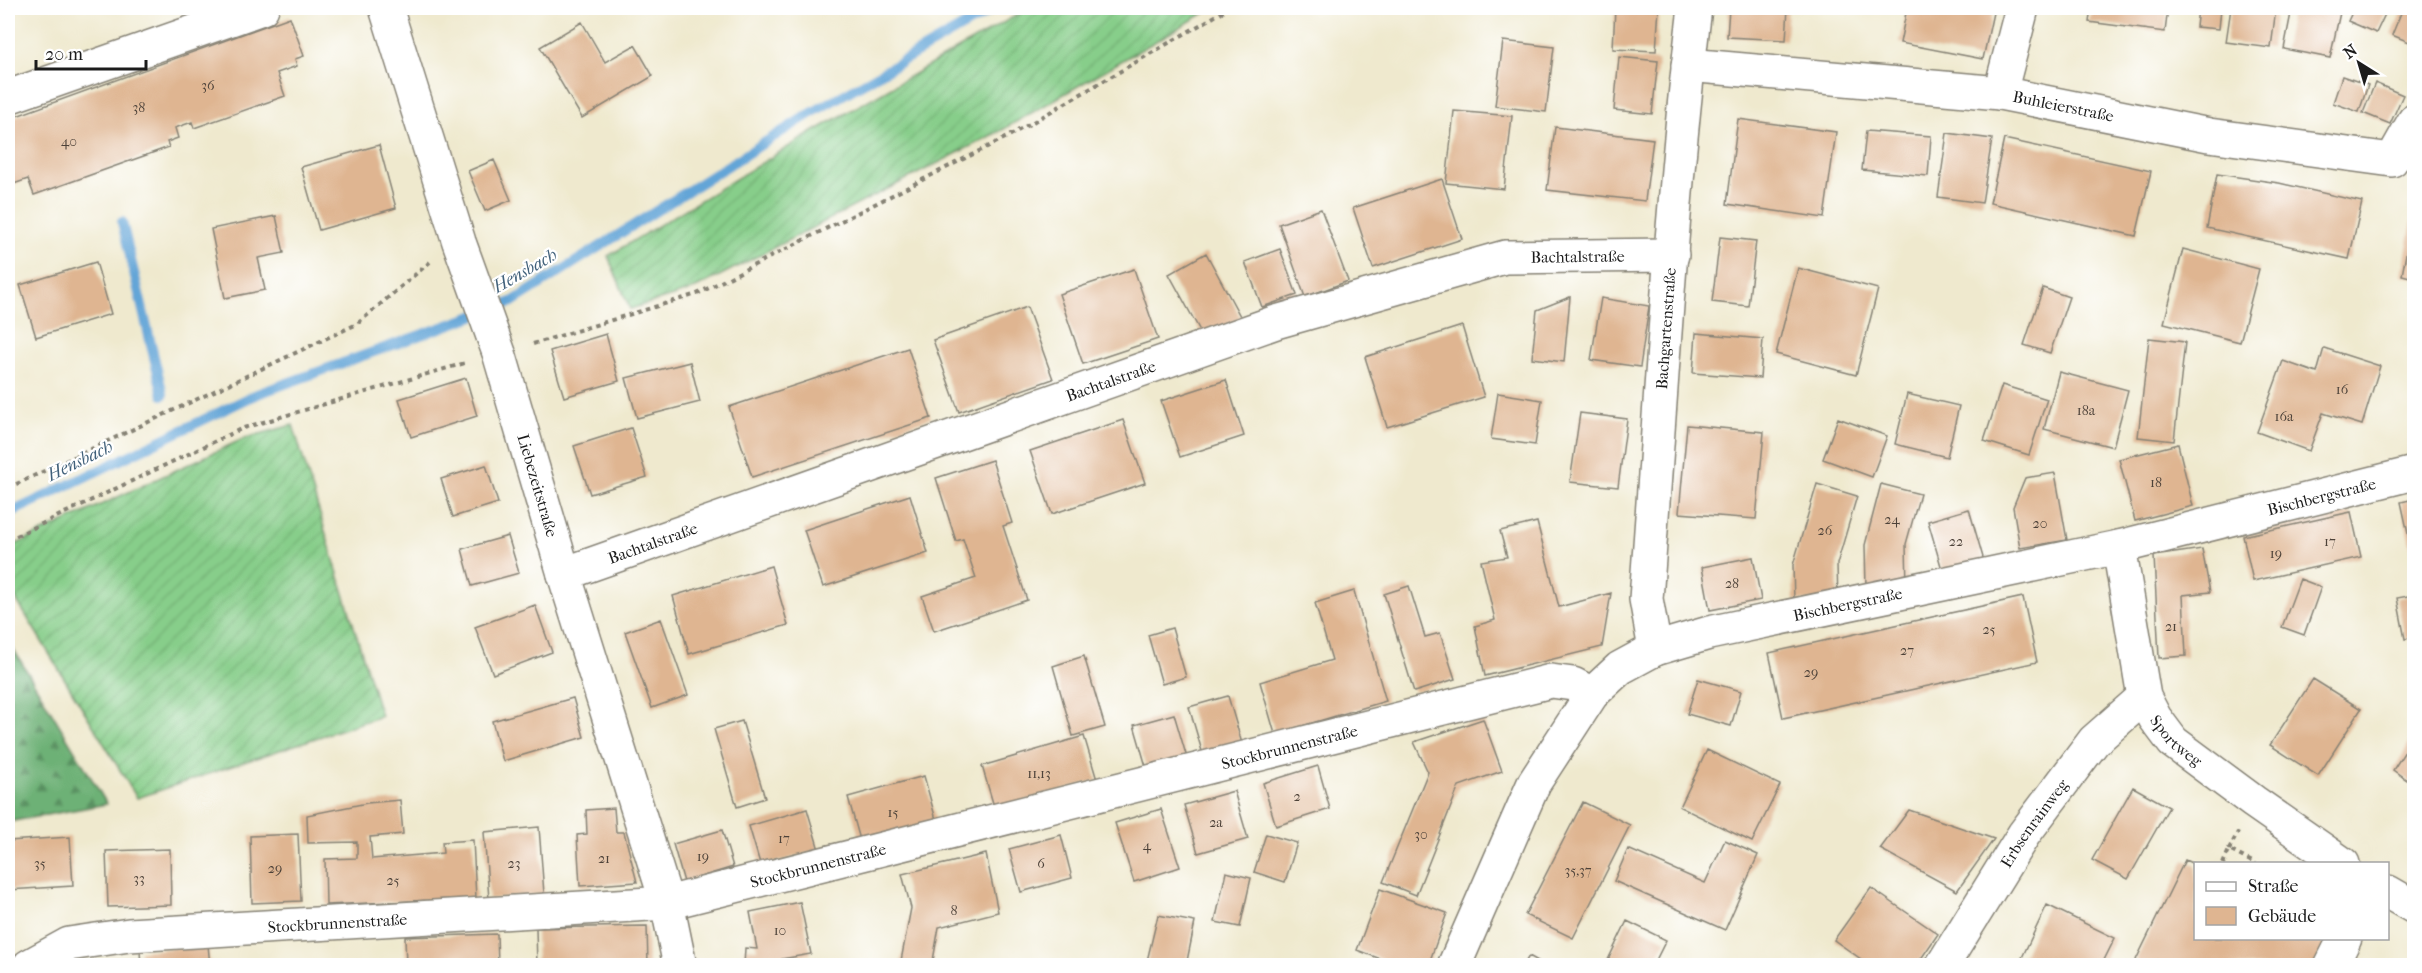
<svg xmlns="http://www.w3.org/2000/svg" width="2422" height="973" font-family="'IM FELL French Canon',serif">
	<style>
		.forest { fill: url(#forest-firs); stroke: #446649; stroke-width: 1.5 }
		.garden { fill: url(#garden-furrows); stroke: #527553; stroke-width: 1.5 }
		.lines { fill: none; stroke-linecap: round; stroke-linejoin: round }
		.stream { stroke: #63a5d7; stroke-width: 10 }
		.building { fill: #dfb591 }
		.minor-casing { stroke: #868275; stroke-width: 36 }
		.path { stroke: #868275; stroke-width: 4; stroke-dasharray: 4.5 4.5; stroke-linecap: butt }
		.minor { stroke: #fff; stroke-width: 33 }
		.labels { text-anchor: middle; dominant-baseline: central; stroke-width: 4.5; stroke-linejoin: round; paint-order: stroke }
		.number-label { font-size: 14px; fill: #4d4239 }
		.street-label { font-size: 16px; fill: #1c1c1c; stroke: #fff }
		.water-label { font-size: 18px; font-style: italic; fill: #40607a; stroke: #fff }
	</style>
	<defs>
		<pattern id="forest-firs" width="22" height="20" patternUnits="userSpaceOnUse" patternTransform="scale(1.5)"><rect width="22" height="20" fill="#6db176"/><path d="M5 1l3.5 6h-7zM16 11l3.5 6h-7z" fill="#598f60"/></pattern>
		<pattern id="garden-furrows" width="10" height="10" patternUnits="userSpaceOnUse" patternTransform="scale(1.5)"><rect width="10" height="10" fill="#87ce8a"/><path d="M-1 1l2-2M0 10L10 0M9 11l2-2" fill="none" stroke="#74b076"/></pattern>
	</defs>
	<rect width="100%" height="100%" fill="#fff"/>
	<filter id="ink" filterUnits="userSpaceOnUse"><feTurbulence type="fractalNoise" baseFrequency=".0167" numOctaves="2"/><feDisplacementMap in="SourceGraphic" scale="12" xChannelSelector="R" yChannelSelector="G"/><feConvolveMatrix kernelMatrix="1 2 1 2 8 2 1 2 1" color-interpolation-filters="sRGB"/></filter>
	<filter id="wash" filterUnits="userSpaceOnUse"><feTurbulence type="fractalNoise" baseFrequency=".008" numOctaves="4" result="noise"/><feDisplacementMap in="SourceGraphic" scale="24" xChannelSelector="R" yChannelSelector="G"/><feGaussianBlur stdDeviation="1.35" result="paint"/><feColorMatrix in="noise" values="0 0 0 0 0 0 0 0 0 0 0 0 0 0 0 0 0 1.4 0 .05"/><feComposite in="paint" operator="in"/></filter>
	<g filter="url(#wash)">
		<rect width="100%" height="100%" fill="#efe9ce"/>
		<path class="forest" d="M8 640 107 804 8 822Z"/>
		<path class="garden" d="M1029 8H1213L1002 130 692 290 630 309 608 256 813 132Z
			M293 425 381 716 137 798 8 586V548L245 438Z"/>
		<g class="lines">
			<path class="stream" d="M122 222 163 395
				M8 514 257 394 512 302 808 115 995 8"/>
		</g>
		<g id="blocks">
			<path class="building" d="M1615 8H1659L1656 51 1613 49Z
				M1729 8H1788L1786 40 1727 37Z
				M1907 8H1994L1983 59 1900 43Z
				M2091 8H2168L2165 32 2089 22Z
				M2198 8H2221L2219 29 2196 27Z
				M2231 8H2276L2271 48 2226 42Z
				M2292 8H2341L2330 58 2284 49Z
				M2354 8H2388L2376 33 2348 21Z
				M2403 8H2414V44L2392 35Z
				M290 17 304 56 295 59 297 66 277 73 285 96 194 128 192 122 175 128 178 138 167 142 169 147 34 195 28 179 8 186V119Z
				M582 22 605 62 635 45 653 76 582 118 540 47Z
				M1503 41 1554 47 1546 112 1495 106Z
				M1619 57 1658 61 1652 114 1614 110Z
				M2342 76 2368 85 2359 112 2333 103Z
				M2375 83 2403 95 2390 124 2363 113Z
				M1454 111 1512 116 1504 189 1446 183Z
				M1738 119 1836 132 1824 218 1727 204Z
				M1555 127 1653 139 1645 201 1547 190Z
				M1866 131 1931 136 1928 176 1862 170Z
				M1947 133 1992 139 1982 203 1938 197Z
				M2004 139 2151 171 2136 236 1990 203Z
				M379 145 396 208 319 230 301 167Z
				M494 160 511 200 485 211 468 171Z
				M2217 174 2279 183 2362 202 2349 259 2207 228Z
				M1442 179 1462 239 1373 268 1353 208Z
				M1321 209 1348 281 1305 297 1279 224Z
				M276 216 284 253 258 258 265 290 225 298 211 229Z
				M2413 217H2414V278L2402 275Z
				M1720 237 1756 241 1748 306 1712 302Z
				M1280 249 1297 295 1262 307 1245 262Z
				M2183 249 2259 269 2240 342 2164 323Z
				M1206 253 1241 318 1204 338 1169 274Z
				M96 262 111 314 36 337 20 285Z
				M1798 268 1878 289 1856 375 1776 354Z
				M1134 269 1158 339 1083 364 1059 294Z
				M2043 288 2069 297 2050 353 2024 345Z
				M1570 297 1564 362 1532 358 1537 310Z
				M1601 298 1649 306 1640 367 1591 360Z
				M1027 307 1053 379 959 412 933 340Z
				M1462 326 1484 397 1387 427 1365 357Z
				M1696 333 1763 339 1760 378 1693 373Z
				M606 334 619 381 564 397 550 351Z
				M2149 338 2185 342 2174 441 2138 437Z
				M908 348 931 418 752 477 729 407Z
				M2324 348 2380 366 2362 425 2323 413 2309 451 2257 432 2283 361 2317 373Z
				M690 362 700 402 637 418 626 378Z
				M2059 372 2128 390 2113 447 2044 429Z
				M466 378 477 416 411 437 399 399Z
				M1226 380 1244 436 1180 457 1161 401Z
				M2002 385 2047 399 2029 455 1984 441Z
				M1498 393 1542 400 1535 445 1491 439Z
				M1907 394 1959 406 1947 457 1895 444Z
				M1580 413 1627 419 1618 487 1570 482Z
				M1838 418 1887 436 1872 477 1823 459Z
				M1123 420 1145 483 1052 514 1030 451Z
				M1687 425 1764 432 1756 519 1679 513Z
				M631 428 647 477 590 494 574 446Z
				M2178 444 2193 506 2135 521 2119 459Z
				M992 460 1012 523 1003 526 1027 600 934 631 922 596 976 578 963 539 956 541 936 478Z
				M486 465 498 503 453 517 441 479Z
				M2055 473 2067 540 2020 548 2013 507 2025 478Z
				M1817 484 1857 496 1837 564 1838 600 1794 601 1793 565Z
				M1881 484 1920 494 1906 544 1907 587 1866 588 1865 545Z
				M910 495 928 553 823 587 804 530Z
				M2414 499V561L2401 502Z
				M1969 509 1984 561 1943 573 1928 521Z
				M2351 512 2361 557 2253 581 2243 536Z
				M1537 522 1559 607 1611 593 1602 647 1485 676 1475 626 1495 620 1481 561 1507 557 1500 531Z
				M508 536 519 573 472 586 462 549Z
				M2202 549 2210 592 2183 595 2186 656 2159 658 2154 556Z
				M1753 557 1761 600 1710 610 1702 567Z
				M771 566 788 625 689 654 673 596Z
				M2300 579 2321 587 2304 635 2282 627Z
				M1409 586 1425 637 1440 633 1455 679 1414 692 1384 594Z
				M1354 591 1386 701 1275 734 1260 682 1332 660 1315 603Z
				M2414 595V637L2405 639 2397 598Z
				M2023 597 2037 662 1783 718 1769 653Z
				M535 605 552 652 493 674 475 627Z
				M661 619 688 695 652 708 625 632Z
				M1172 628 1186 677 1162 684 1148 635Z
				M1084 656 1105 727 1073 736 1053 666Z
				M1698 679 1741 691 1731 726 1687 714Z
				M2313 679 2361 709 2318 776 2270 745Z
				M1228 696 1243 747 1204 758 1189 707Z
				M573 698 584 737 503 761 492 721Z
				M1174 714 1187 758 1147 770 1134 725Z
				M1483 719 1502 771 1459 786 1416 895 1383 882 1428 772 1414 742Z
				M742 721 765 798 737 807 714 729Z
				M1084 736 1097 780 995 810 982 766Z
				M2414 737V785L2393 770Z
				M1707 750 1780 785 1752 842 1680 807Z
				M1318 766 1330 809 1276 826 1263 783Z
				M924 776 938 827 862 847 848 797Z
				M2133 787 2169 807 2128 879 2092 860Z
				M1234 791 1248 839 1198 853 1184 805Z
				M400 800 403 834 370 837 372 859 443 853 442 842 473 840 476 898 326 905 325 859 357 858V842L308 843 307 815 367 803Z
				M1583 802 1630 825 1573 938 1525 915Z
				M614 808 616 832H624L637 882 580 886 577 835 587 834 586 810Z
				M807 809 819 850 761 867 749 826Z
				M1161 809 1180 867 1134 882 1115 823Z
				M1909 810 1994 839 1957 891 1880 849Z
				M539 827 544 894 489 899 484 832Z
				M722 830 733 867 684 882 673 844Z
				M298 834 301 901 252 903 250 836Z
				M1266 834 1297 843 1285 882 1254 872Z
				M1061 835 1072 878 1021 892 1009 849Z
				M70 837 73 886 8 890V841Z
				M1725 840 1758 855 1725 930 1614 881 1628 849 1705 883Z
				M170 849 171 905 108 907 106 851Z
				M986 854 998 912 939 927 932 966H900L911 908 902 874Z
				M2185 860 2196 865V938H2332L2318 966H2133Z
				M1226 872 1251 878 1240 927 1215 922Z
				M1871 888 1938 934 1916 966H1871L1834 940Z
				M1380 889 1447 913 1428 966H1399L1357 950Z
				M800 902 811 954 782 959 781 966H744L745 948 757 949 750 912Z
				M2047 905 2115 938 2101 966H2018Z
				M1158 915 1195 922 1186 966H1168L1147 961Z
				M1627 921 1666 940 1653 966H1605Z
				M647 926 648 966H537L536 928Z
				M497 934 498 966H406L405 937Z
				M208 945 210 966H141L140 951Z
				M1529 956 1547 966H1523Z"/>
		</g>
	</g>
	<g filter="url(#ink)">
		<use href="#blocks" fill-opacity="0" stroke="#868275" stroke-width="1.5"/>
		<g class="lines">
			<g class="minor-casing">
				<g id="minor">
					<path id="s1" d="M386 8 459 242 499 353 564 574 667 903 680 966"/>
					<path id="s2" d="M1688 65 2000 93 2209 135 2392 160 2414 121"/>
					<path d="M2000 93 2022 8"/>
					<path d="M8 97 262 8"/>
					<path id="s3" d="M2119 547 2144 697 2155 718 2173 742 2254 802 2343 864"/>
					<path id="s4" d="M564 574 1276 322 1505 257 1672 255"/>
					<path id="s5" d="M1655 649 1646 599C1661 402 1671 204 1695 8"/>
					<path d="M2388 892 2414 907"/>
					<path id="s6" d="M29 966 69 944 129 935 667 903 1551 681 1573 684 1592 694"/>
					<path id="s7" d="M1454 966 1534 783 1592 694 1620 668 1655 649 1709 633 2119 547 2414 473"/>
					<path id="s8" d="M1942 966 2024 834 2094 741 2144 697"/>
					<path d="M2331 966 2345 938"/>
				</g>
			</g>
			<path class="path" d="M533 344 697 294 1007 137 1229 8
				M8 488 357 324 430 262
				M8 540 243 428 465 363
				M2229 850 2238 832
				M2223 864 2229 850 2256 864"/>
			<use href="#minor" class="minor"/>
		</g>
	</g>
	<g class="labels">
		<g class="number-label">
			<text x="208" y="85">36</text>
			<text x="139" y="107">38</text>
			<text x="69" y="141">40</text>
			<text x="2342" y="389">16</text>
			<text x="2086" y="410">18a</text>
			<text x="2284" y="416">16a</text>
			<text x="2156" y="482">18</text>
			<text x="1892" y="519">24</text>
			<text x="2040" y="523">20</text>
			<text x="1825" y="530">26</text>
			<text x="1956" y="541">22</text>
			<text x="2330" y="541">17</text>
			<text x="2276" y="553">19</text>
			<text x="1732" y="583">28</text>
			<text x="2171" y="626">21</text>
			<text x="1989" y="629">25</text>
			<text x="1907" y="650">27</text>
			<text x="1811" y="672">29</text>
			<text x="1039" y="773">11,13</text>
			<text x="1297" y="796">2</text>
			<text x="893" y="812">15</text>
			<text x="1216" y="822">2a</text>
			<text x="1421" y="834">30</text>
			<text x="784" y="838">17</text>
			<text x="1147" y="845">4</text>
			<text x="703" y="856">19</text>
			<text x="604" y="858">21</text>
			<text x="40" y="863">35</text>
			<text x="514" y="863">23</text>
			<text x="1041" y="863">6</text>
			<text x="275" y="868">29</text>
			<text x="1578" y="870">35,37</text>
			<text x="139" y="878">33</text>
			<text x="393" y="880">25</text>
			<text x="954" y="910">8</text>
			<text x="780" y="930">10</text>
		</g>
		<g class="street-label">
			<text stroke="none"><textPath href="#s2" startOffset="378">Buhleierstraße</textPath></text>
			<text stroke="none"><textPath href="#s4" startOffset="1066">Bachtalstraße</textPath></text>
			<text stroke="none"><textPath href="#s5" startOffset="322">Bachgartenstraße</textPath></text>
			<text stroke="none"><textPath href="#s4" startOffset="580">Bachtalstraße</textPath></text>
			<text stroke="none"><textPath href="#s1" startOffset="501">Liebezeitstraße</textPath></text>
			<text stroke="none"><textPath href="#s7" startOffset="1068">Bischbergstraße</textPath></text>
			<text stroke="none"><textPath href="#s4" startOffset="94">Bachtalstraße</textPath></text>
			<text stroke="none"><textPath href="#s7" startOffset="582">Bischbergstraße</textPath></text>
			<text stroke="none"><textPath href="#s3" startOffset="207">Sportweg</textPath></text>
			<text stroke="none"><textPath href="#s6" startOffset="1287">Stockbrunnenstraße</textPath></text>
			<text stroke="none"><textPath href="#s8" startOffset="170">Erbsenrainweg</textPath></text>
			<text stroke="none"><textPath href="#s6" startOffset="801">Stockbrunnenstraße</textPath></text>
			<text stroke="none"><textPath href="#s6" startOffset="315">Stockbrunnenstraße</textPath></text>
		</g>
		<g class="water-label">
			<text transform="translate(525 271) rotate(-30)">Hensbach</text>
			<text transform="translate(80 461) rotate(-26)">Hensbach</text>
		</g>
	</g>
	<rect width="2422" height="973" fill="none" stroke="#fff" stroke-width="30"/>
	<rect x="2194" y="862" width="195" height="78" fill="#ffffff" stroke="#a4a4a4" stroke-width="1.5"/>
	<rect x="2206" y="882" width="30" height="9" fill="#ffffff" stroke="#a4a4a4" stroke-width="1.5"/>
	<text x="2248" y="892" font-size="18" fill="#1c1c1c">Straße</text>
	<rect x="2206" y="907" width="30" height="18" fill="#dfb591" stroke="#a4a4a4" stroke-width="1.5"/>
	<text x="2248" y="922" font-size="18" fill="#1c1c1c">Gebäude</text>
	<g transform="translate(2359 63) rotate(323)" stroke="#ffffff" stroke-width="4.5" paint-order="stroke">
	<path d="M0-4.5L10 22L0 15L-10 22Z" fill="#1c1c1c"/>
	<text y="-9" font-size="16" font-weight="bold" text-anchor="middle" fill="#1c1c1c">N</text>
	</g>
	<path d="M36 60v9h110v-9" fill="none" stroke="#1c1c1c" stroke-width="3"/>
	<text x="45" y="60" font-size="18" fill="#1c1c1c" stroke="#ffffff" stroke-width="4.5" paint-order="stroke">20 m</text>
</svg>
